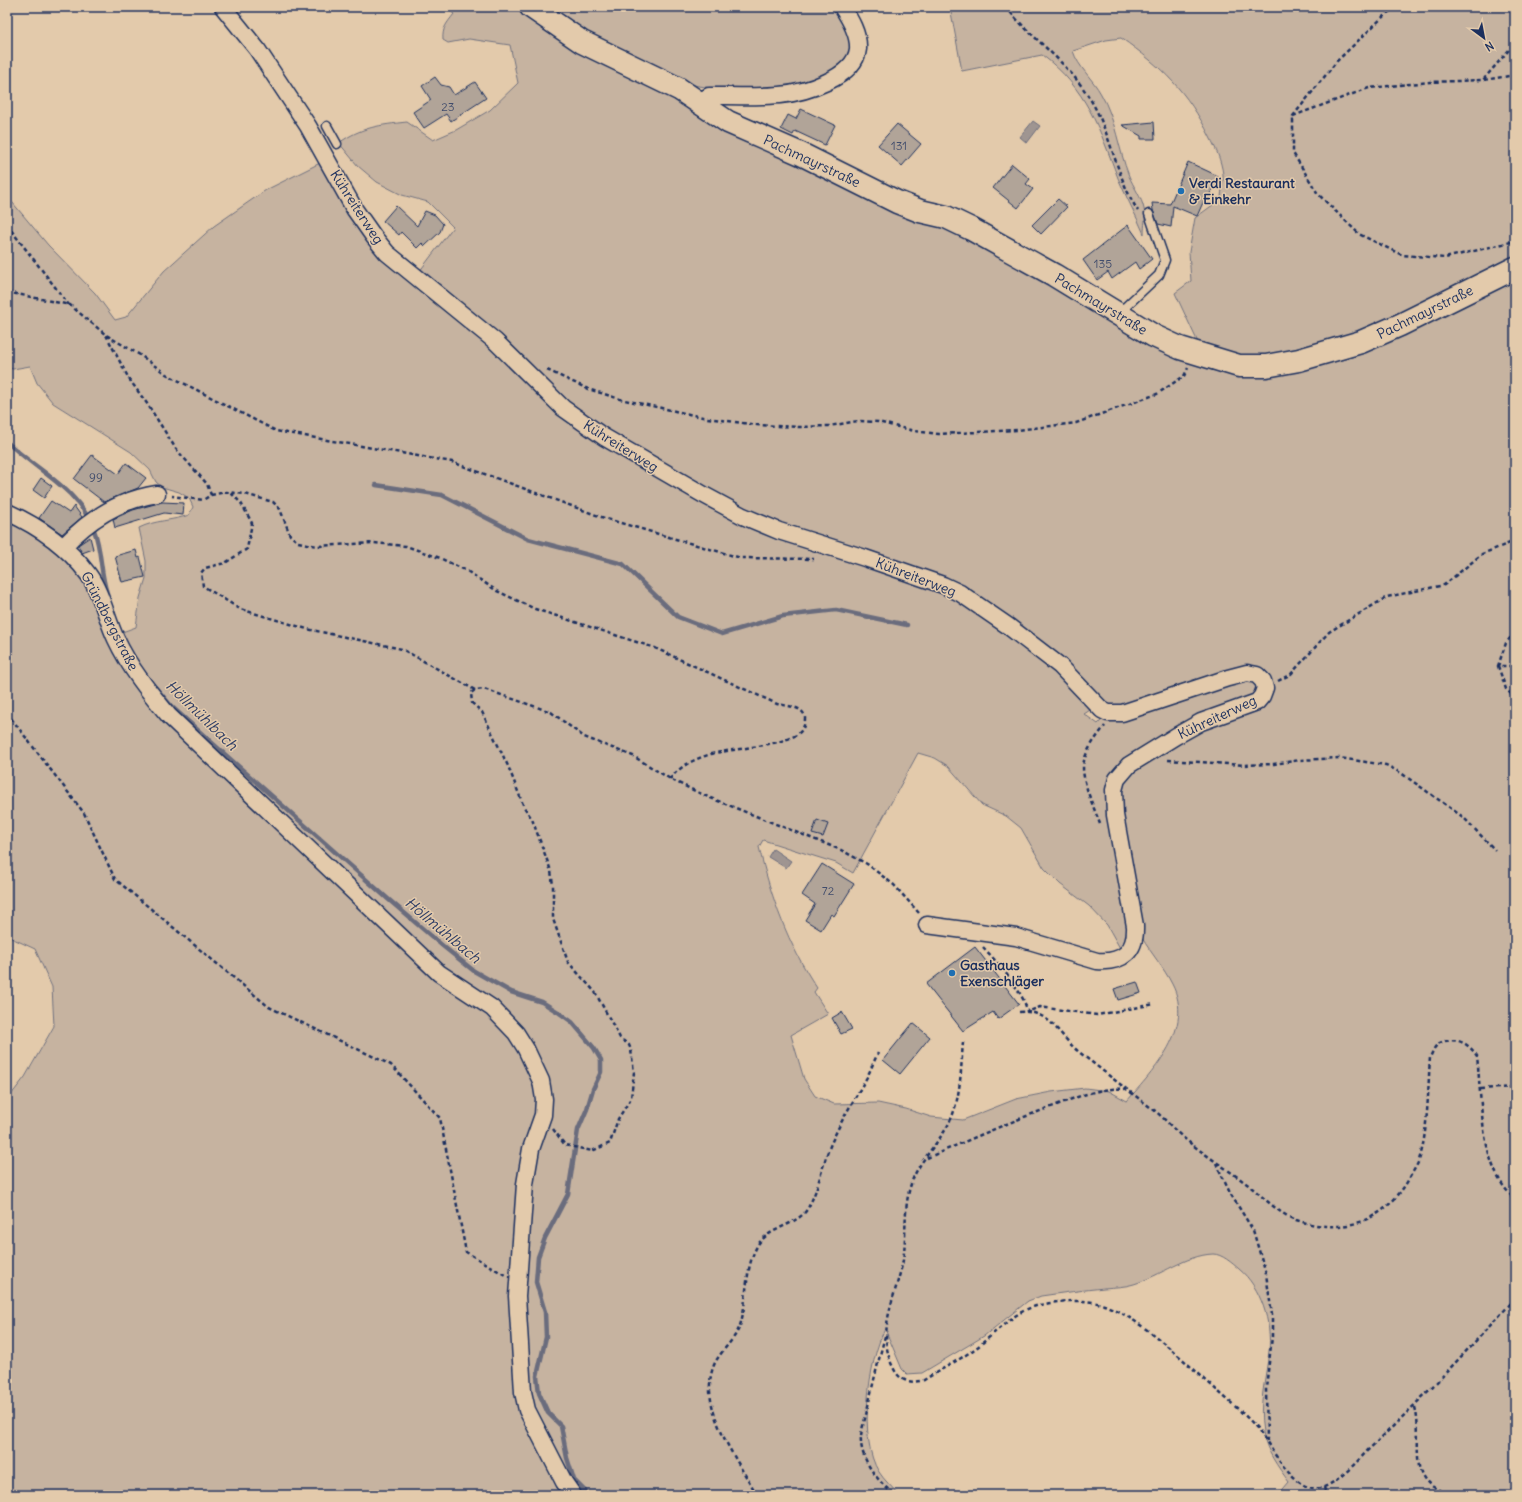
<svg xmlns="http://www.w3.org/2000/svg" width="1522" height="1502" font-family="Delius,sans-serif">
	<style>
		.green { fill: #c6b3a0; stroke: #70717f; fill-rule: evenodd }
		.water { fill: #9f9591; stroke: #6a6c7d }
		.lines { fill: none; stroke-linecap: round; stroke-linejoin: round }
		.stream { stroke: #6a6c7d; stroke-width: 4.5 }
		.building { fill: #b1a498; stroke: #1b2f5e }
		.lane-casing { stroke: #1b2f5e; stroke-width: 11 }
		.street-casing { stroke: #1b2f5e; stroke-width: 19 }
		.secondary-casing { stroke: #1b2f5e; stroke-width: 25 }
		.path { stroke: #1b2f5e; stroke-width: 2.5; stroke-dasharray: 4 3; stroke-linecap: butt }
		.lane { stroke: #e3caab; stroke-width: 8 }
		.street { stroke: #e3caab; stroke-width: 16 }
		.secondary { stroke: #e3caab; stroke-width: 22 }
		.poi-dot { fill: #1f6fb2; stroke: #e3caab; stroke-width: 1.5 }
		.labels { text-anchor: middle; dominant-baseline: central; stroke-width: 3; stroke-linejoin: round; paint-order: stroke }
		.number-label { font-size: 12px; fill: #404c6c }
		.street-label { font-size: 14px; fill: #1b2f5e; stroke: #e3caab }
		.poi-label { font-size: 14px; font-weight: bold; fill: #1b2f5e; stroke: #e3caab; text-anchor: start }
		.water-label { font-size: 15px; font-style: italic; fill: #2f3e66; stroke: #e3caab }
	</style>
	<rect width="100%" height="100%" fill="#e3caab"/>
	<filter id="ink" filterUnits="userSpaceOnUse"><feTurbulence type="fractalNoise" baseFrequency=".025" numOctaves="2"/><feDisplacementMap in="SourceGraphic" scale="8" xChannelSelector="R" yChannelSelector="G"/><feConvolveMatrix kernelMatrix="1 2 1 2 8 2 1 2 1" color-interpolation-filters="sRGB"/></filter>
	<g filter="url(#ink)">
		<path class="green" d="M445 7H520L534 19 931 220 1202 351 1175 293 1191 281 1189 252 1195 218 1221 199C1221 191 1224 182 1223 174 1221 160 1216 149 1210 137 1187 91 1162 67 1121 38L1106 40 1073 51C1078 67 1093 79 1101 94 1116 120 1118 148 1129 176 1133 186 1142 198 1144 209 1146 217 1144 226 1144 234 1136 215 1126 197 1118 178 1099 128 1087 89 1042 55L962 71 950 7H1515V1495H1278L1289 1482C1278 1467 1266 1451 1263 1432 1258 1404 1266 1378 1269 1351 1272 1323 1261 1287 1239 1269 1232 1263 1222 1254 1213 1254 1186 1255 1160 1276 1134 1284 1125 1287 1114 1287 1104 1288 1083 1290 1062 1293 1041 1296L1028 1301 984 1336 922 1373 907 1374 902 1369 885 1329C868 1361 858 1440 879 1472 884 1480 892 1487 899 1495H7V1100L25 1077 54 1026 52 987 35 949 7 936V518L39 534 85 576 111 636 136 627 140 598 146 578V561L139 528C155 520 172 521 189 515L193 507 189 498 179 492 162 487 156 482 150 470 131 452 53 403 37 383 30 366 13 369 7 368V196L48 245 95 293 115 320 126 317 164 271 214 226 266 190 322 162 413 280 453 227 428 202 402 195 377 182 358 166 339 143C361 127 380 125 407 122L433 140 456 130 490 110 518 83 510 45 469 39 448 43 443 40C442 28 447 23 454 14ZM1101 703 1112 709 1098 724 1084 714ZM918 753 935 758 948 766 982 805 1006 816 1021 828 1044 868 1060 884 1089 906 1107 925 1121 950 1142 938C1151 953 1164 968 1172 984 1195 1028 1154 1070 1127 1101L1109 1091 1085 1088 1051 1092 1016 1099 963 1120 931 1117 906 1109 878 1103 834 1104 815 1096 804 1079 791 1035 828 1014 814 992 817 988C788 945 771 897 759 847L763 840 836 863 853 873Z
			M541 7H836C848 25 860 49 841 66 827 80 805 85 786 88 758 92 714 91 686 83 677 80 667 75 658 71 617 54 580 29 541 7Z"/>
		<path class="water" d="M1033 121 1040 126 1027 143 1020 137Z
			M773 849 791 861 786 868 768 857Z"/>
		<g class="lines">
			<path class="stream" d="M7 442C37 471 78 488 94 530 102 550 100 573 107 593
				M376 485 442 495 528 539 623 564 678 617 722 634 783 616 836 610 907 625
				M156 688 172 707 220 750 388 899 444 947 474 971 511 992 542 1002 558 1012 572 1022 594 1048 601 1060V1072L593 1089 587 1109 578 1130 568 1194 545 1238 538 1257 536 1282 545 1312 546 1337 537 1376 539 1393 548 1413 561 1426 567 1458 574 1480 589 1495"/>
		</g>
		<path class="building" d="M435 77 441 85 449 87 454 95 475 82 486 98 451 121 446 114 424 128 413 112 431 100 422 86Z
			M801 109 835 125 825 145 795 131 793 135 781 129 788 115 796 119Z
			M1154 122 1155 139H1141V136L1122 125Z
			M897 124 921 144 902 166 878 145Z
			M1188 162 1218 176 1208 199 1205 198 1197 216 1173 206 1171 227 1158 224 1153 210 1152 203 1170 204Z
			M1012 164 1030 179 1026 184 1033 189 1018 208 993 188Z
			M1058 199 1067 207 1041 234 1032 225Z
			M396 206 417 226 425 211 435 215 443 224 440 232 425 246 422 243 417 248 401 232 399 235 383 221Z
			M1128 225 1152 259 1139 269 1135 262 1112 279 1108 272 1097 280 1083 260Z
			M92 455 118 474 126 463 146 478 138 488 104 502 74 479Z
			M41 478 52 486 44 498 33 490Z
			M51 501 69 513 74 506 82 517 62 534 39 518Z
			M162 502 184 503 183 515 164 513 115 528 113 519 133 510Z
			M90 537 93 549 82 553 78 545Z
			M136 550 138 558 140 557 145 577 122 582 115 556Z
			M817 820 828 824 823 837 812 834Z
			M822 864 854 884 834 916 831 914 821 930 805 920 815 904 802 895Z
			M975 947 1019 1004 998 1019 993 1012 963 1031 926 984Z
			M1137 982 1141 993 1118 1000 1114 989Z
			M842 1012 852 1029 841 1034 832 1018Z
			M913 1023 930 1037 900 1074 883 1060Z"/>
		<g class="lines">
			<g class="lane-casing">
				<path id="lane" d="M327 126 337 144
					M1119 313 1159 275 1165 260 1149 214"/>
			</g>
			<g class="street-casing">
				<path id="street" d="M223 7 257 49 308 126 355 210 374 237 387 253 495 341 563 408 604 437 704 495 743 516 779 531 865 558 943 585 960 593 1008 626 1060 666 1102 710 1108 713H1122L1228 678 1247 673 1257 675 1263 681 1265 688 1262 696 1257 702 1201 722 1176 736 1129 765 1117 779 1114 790 1115 815 1135 926C1136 951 1123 963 1097 961L1016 937 927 925
					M702 103 704 99 709 96C732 96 756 97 780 95 803 93 855 78 858 49 859 34 850 19 842 7
					M7 512C38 526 68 547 88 574 102 593 106 618 116 639 129 667 149 692 169 716L439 973 492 1008 516 1033 526 1049 541 1081 544 1099 543 1115 531 1149 525 1184 518 1283 517 1296 523 1392 527 1410 564 1482 573 1495
					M63 547C89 519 119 500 157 494"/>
			</g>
			<g class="secondary-casing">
				<path id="secondary" d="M531 7 582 42 679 89 728 122 801 154 897 202 920 211 946 217 971 229 1054 275 1154 336 1180 348 1239 366H1266L1299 360 1361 342 1400 325 1515 268"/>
			</g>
			<path class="path" d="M1006 7C1031 38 1065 60 1087 94 1111 130 1115 175 1138 211
				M1396 7 1386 14 1337 61 1293 116V153L1318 194 1359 234 1402 255 1445 258 1515 241
				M1484 80 1515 75
				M1293 116 1369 88 1430 82 1483 80 1515 43
				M7 225 69 305
				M7 292 70 305 106 335 140 355 166 374 276 431 452 462 607 519 741 558 814 559
				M106 335 129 379 148 405 176 449 207 484 211 495 203 500 172 496
				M547 370 588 389 620 399 707 418 757 425 799 427 829 426 858 421 878 422 914 431 939 434 1017 430 1076 423 1157 394 1184 376 1188 368
				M231 493 241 503 252 523 247 549 225 563 205 568 201 573 203 586 240 609 307 629 402 649 475 690
				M211 495 226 492 245 494 273 502 280 509 290 535 298 542 317 546 374 543 406 546 440 558 467 571 497 591 535 609 655 648 777 704C786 706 804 706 805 718 805 723 804 728 800 732 788 745 730 749 711 754 695 759 681 765 670 779
				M1515 632 1506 643 1498 666H1515
				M1498 666 1506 689 1515 698
				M1278 681 1291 674 1329 632 1387 597 1444 585 1482 554 1515 541
				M7 713 84 813 115 879 269 1007 391 1065 440 1118 466 1252 505 1275
				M1168 760 1244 765 1274 764 1300 760 1339 758 1386 765 1401 773 1463 817 1495 850
				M1100 824C1095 810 1079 776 1084 761 1087 749 1097 736 1105 726
				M983 947C996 961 1026 994 1027 1012L1040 1007 1097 1015 1155 1004
				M1019 1012C1050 1009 1058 1035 1079 1052 1104 1072 1129 1091 1154 1110 1165 1119 1174 1130 1185 1139 1205 1155 1227 1169 1247 1184 1263 1196 1277 1213 1296 1220 1345 1236 1386 1221 1410 1177 1413 1171 1417 1166 1419 1160 1428 1134 1428 1087 1430 1057 1432 1054 1433 1049 1436 1046 1438 1043 1442 1042 1445 1041 1459 1038 1469 1044 1477 1056 1482 1100 1479 1168 1515 1199
				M963 1042C961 1067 961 1091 953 1114 944 1140 919 1158 911 1184 903 1208 907 1235 903 1260 896 1297 874 1334 895 1371 902 1383 913 1383 924 1380 941 1369 960 1360 976 1348 995 1334 1013 1312 1036 1306 1055 1301 1085 1298 1104 1305 1143 1319 1189 1366 1220 1393 1232 1404 1246 1415 1256 1427 1272 1445 1293 1497 1324 1487 1338 1482 1358 1461 1368 1450 1420 1402 1467 1350 1515 1299
				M1481 1089 1515 1087
				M553 1129 565 1145 592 1151 610 1143 618 1119 631 1098 634 1072 631 1050 629 1045 620 1038 595 992 568 962 553 919V885L551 871 532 819 524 807 508 766 482 712 472 703 471 693 475 690 484 689 551 712 584 737 633 756 672 780 708 797 841 850 867 864 894 885 919 913
				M927 1158C969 1140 1011 1121 1054 1106 1077 1097 1100 1087 1125 1089
				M1216 1163 1230 1193 1253 1230 1266 1274 1272 1315V1337L1266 1388 1267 1441
				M885 1336C878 1362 872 1388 866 1415 864 1423 860 1433 861 1442 862 1462 880 1484 895 1495
				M1415 1407C1425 1447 1400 1487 1459 1495
				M1324 1487 1326 1495
				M757 1495C737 1459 697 1408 714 1365 721 1349 737 1339 741 1322 748 1297 744 1266 759 1243 772 1226 800 1225 809 1206 819 1187 822 1166 830 1146 840 1122 854 1100 867 1077 871 1069 874 1061 878 1053"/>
			<use href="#lane" class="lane"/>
			<use href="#street" class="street"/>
			<use href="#secondary" class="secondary"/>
		</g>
	</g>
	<g class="poi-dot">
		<circle cx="1181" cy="191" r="4"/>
		<circle cx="952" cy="973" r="4"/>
	</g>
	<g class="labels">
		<g class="number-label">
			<text x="448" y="106">23</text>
			<text x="899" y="145">131</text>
			<text x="1103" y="263">135</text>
			<text x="96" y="477">99</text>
			<text x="828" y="890">72</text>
		</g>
		<g class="street-label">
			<text transform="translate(812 161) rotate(25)">Pachmayrstraße</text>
			<text transform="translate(357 207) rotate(57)">Kühreiterweg</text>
			<text transform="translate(1101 304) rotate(31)">Pachmayrstraße</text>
			<text transform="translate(1425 312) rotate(-26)">Pachmayrstraße</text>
			<text transform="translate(621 446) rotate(32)">Kühreiterweg</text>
			<text transform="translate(916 577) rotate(21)">Kühreiterweg</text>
			<text transform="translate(110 621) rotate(63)">Gründbergstraße</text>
			<text transform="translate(1217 717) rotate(-25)">Kühreiterweg</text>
		</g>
		<g class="poi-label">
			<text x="1189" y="183">Verdi Restaurant<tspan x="1189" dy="16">&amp; Einkehr</tspan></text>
			<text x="960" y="965">Gasthaus<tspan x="960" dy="16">Exenschläger</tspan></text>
		</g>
		<g class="water-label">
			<text transform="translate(202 715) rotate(44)">Höllmühlbach</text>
			<text transform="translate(443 930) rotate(40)">Höllmühlbach</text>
		</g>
	</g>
	<rect width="1522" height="1502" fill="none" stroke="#e3caab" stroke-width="24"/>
	<rect x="12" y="12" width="1498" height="1478" fill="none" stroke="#1b2f5e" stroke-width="1.5" filter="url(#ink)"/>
	<g transform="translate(1484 38) rotate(148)" stroke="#e3caab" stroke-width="3" paint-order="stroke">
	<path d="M0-3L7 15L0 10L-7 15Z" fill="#1b2f5e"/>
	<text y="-6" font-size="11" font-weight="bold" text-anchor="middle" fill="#1b2f5e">N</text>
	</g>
</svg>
